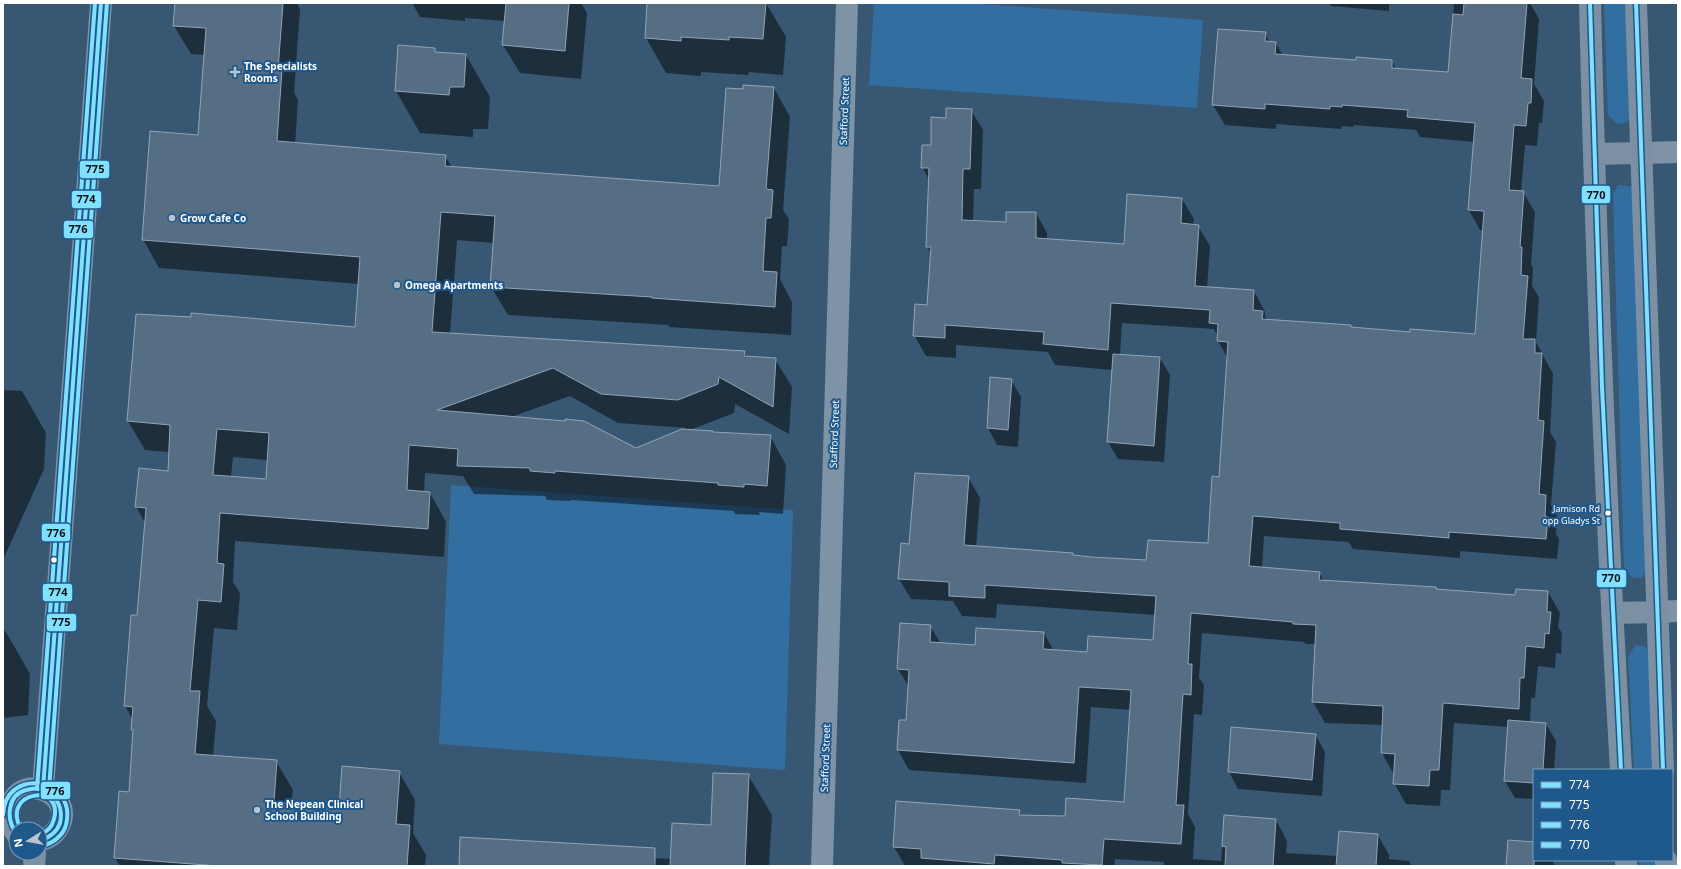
<svg xmlns="http://www.w3.org/2000/svg" width="1681" height="869" font-family="'Noto Sans',sans-serif">
	<style>
		.green { fill: #336ea1 }
		.shadow { fill: #0007; fill-rule: evenodd }
		.building { fill: #556e84; stroke: #93a5b5; fill-rule: evenodd }
		.lines { fill: none; stroke-linecap: round; stroke-linejoin: round }
		.street { stroke: #7f93a7; stroke-width: 22 }
		.secondary { stroke: #7b90a3; stroke-width: 22 }
		.bus-1-casing { stroke: #1f588b; stroke-width: 7 }
		.bus-2-casing { stroke: #1f588b; stroke-width: 7 }
		.bus-3-casing { stroke: #1f588b; stroke-width: 7 }
		.bus-4-casing { stroke: #1f588b; stroke-width: 7 }
		.bus-1 { stroke: #80e0ff; stroke-width: 4 }
		.bus-2 { stroke: #80e0ff; stroke-width: 4 }
		.bus-3 { stroke: #80e0ff; stroke-width: 4 }
		.bus-4 { stroke: #80e0ff; stroke-width: 4 }
		.poi-dot { fill: #b9c4ce; stroke: #1f588b; stroke-width: 1.5 }
		.bus-dot { fill: #fff; stroke: #1f588b; stroke-width: 1.5 }
		.labels { text-anchor: middle; dominant-baseline: central; stroke-width: 4; stroke-linejoin: round; paint-order: stroke }
		.bus-label { font-size: 9px; fill: #fff; stroke: #1f588b; text-anchor: end }
		.poi-label { font-size: 10px; font-weight: bold; fill: #fff; stroke: #1f588b; text-anchor: start }
		.street-label { font-size: 10px; fill: #fff; stroke: #1f588b }
		.line-badge { stroke: #1f588b; stroke-width: 1.5 }
		.pale-badge-label { font-size: 11px; text-anchor: middle; font-weight: bold; fill: #111 }
	</style>
	<rect width="100%" height="100%" fill="#385772"/>
	<path class="green" d="M874 3H969L1203 20 1197 108 869 85Z
		M1604 3H1629L1633 116 1625 123 1617 124 1608 115Z
		M1618 185 1631 186 1638 196 1649 569 1641 578 1631 577 1624 567 1613 195Z
		M451 485 793 510 785 770 439 744Z
		M1636 645 1645 646 1652 656 1656 770H1634L1628 656Z
		M1639 860H1659L1660 866H1639Z"/>
	<path class="shadow" d="M176 3H297L300 9 294 93 298 100 295 144 445 156 452 167 720 187 774 88 790 117 783 210 789 219 787 246H782L780 279 792 302 791 335 669 327 668 325 508 315 491 287 494 243 457 240 450 334 744 352 747 357 775 359 792 387 789 434 735 404 734 413 690 430 714 433 770 436 786 465 783 514 759 512 760 515 735 514 734 511 571 500V501L547 500 545 496 474 494 463 476 425 473 424 493H430L446 522 444 557 235 541 233 582 240 593 237 630 214 628 207 706 216 721 213 757 276 761 293 790 291 805 340 809 399 772 415 800 413 833 426 855 425 866H120L115 858 130 793 134 733 132 730 133 720 125 706 138 616 146 524 136 507 139 469 169 472V452L145 450 128 421 137 315 356 328 359 284 159 268 143 239 199 136 205 55 191 54 174 26ZM570 396 618 423 686 428 636 449 566 422 511 417ZM233 457 268 460 267 480 231 477Z
		M412 3H581L587 13 581 79 520 73 503 45 505 21 465 18V21L420 17Z
		M648 3H766L786 37 783 75 748 72 749 75 701 72V76L666 73 646 38Z
		M1329 3H1389V11L1331 6Z
		M1454 3H1530L1539 19 1534 84 1544 101 1542 123H1539L1537 146 1525 145 1521 192H1523L1535 212 1531 264 1533 268 1532 286 1539 297 1536 342 1553 374 1550 432 1556 442 1551 505 1557 516 1556 534 1559 539 1557 559 1460 551V558L1426 555 1353 549 1349 542 1264 536 1262 568 1319 573 1324 581 1435 587 1437 590 1516 596 1548 592 1560 613 1558 627 1562 633 1561 654 1556 653 1555 668 1538 666 1535 698H1531L1530 722 1546 724 1556 741 1554 770H1534V799L1515 798 1505 781 1509 727 1454 723 1450 790H1441L1440 806 1406 804 1394 783 1395 773H1393L1382 753 1383 725 1325 723 1313 702 1316 644H1306L1304 642 1202 633 1199 678 1204 685 1202 715 1194 714 1188 814 1195 827 1193 859 1221 861 1225 816 1276 820 1287 841 1286 853 1338 856 1378 835 1389 855V859L1409 861 1412 866H1164V862L1115 859 1114 866H905L894 847 1019 811 1022 816 1066 817 1125 803 1131 710 1091 707 1086 783 909 770 898 750 906 722 909 687 898 669 901 624 930 626 941 644 976 646 1044 633 1054 651 1088 653 1154 641 1155 615 997 604 996 618 962 616 953 601 911 599 899 579 910 545 968 477 980 498 976 547 1147 561 1209 545 1220 478 1228 359 1218 341V337L1214 329 1122 323 1120 355 1160 358 1170 375 1164 462 1118 459 1108 442 1113 370 1055 365 1048 352 956 345V358L926 356 914 335 928 306 931 254 927 246 929 180 922 167 947 119 971 110 983 130 981 189H974L973 221 1007 223 1036 213 1047 233V240L1125 245 1182 199 1194 219 1193 225 1198 226 1210 246 1207 288 1254 291 1265 312V316L1267 320 1351 326 1352 329 1411 333 1476 335 1484 230H1480L1469 210 1474 142 1420 137 1416 130 1354 125 1353 127 1342 126 1341 129 1276 124V129L1225 125 1213 105 1218 30 1265 33 1270 43H1276L1283 56 1357 61H1392L1396 69 1449 73Z
		M434 49 437 53 466 55 490 97 488 129H473V137L420 133 396 91Z
		M991 378 1011 380 1021 397 1018 447 997 445 988 428Z
		M3 390 22 391 46 433 44 469 3 560Z
		M3 630 6 632 30 674 28 715 3 718Z
		M1232 728 1315 734 1325 752 1322 796 1238 789 1229 772Z
		M748 775 772 815 769 866H460L631 857 671 859 712 826Z
		M1534 843V860H1552L1555 866H1507Z"/>
	<path class="building" d="M175 3H283L278 70H282L277 141 446 155 445 166 719 186 726 88 743 89V85L774 87 766 189 773 190 771 218H766L763 271 777 272 775 307 652 298V297L490 287 495 216 441 212 432 332 745 351 744 356 776 358 773 407 719 377 718 384 678 400 601 394 553 368 437 410 565 421V419L584 421 636 448 682 429 713 431V432L771 435 767 486 744 484V487L718 485V483L555 471V473L530 471V468L457 466 458 449 409 445 407 490 430 492 428 529 220 513 217 563 224 564 221 602 198 600 190 691H200L195 754 277 760 274 802 339 807 342 766 400 771 396 824 410 825 407 866H219L114 858 119 791 129 792 133 730H131L133 707 124 706 131 615H137L146 508 135 507 139 468 168 471 170 425 127 421 136 314 191 317V313L355 327 360 257 142 240 150 131 198 135 206 28 173 26ZM217 429 269 433 266 479 213 475Z
		M506 3H569L565 51 502 45Z
		M647 3H766L763 39 729 37V40L681 37V41L645 38Z
		M1464 3H1527L1521 78 1532 79 1531 103H1528L1526 126 1514 125 1509 190 1524 191 1520 247H1522L1521 275 1528 276 1523 339H1535V353H1542L1538 420 1544 421 1539 494 1546 495 1545 517H1548L1546 539 1449 532V538L1414 535 1340 529V523L1253 516 1249 566 1320 572 1319 580 1436 587V589L1515 595 1516 589 1548 591 1547 612H1551L1549 634 1545 633 1544 648 1526 646 1524 678H1520L1519 709 1443 703 1439 770H1430L1429 786 1393 784 1395 754 1381 753 1383 706 1312 702 1316 625 1293 624V622L1191 613 1188 664H1192L1191 695 1183 694 1176 805H1184L1181 844 1104 839 1102 865 1062 863V860L995 855 994 864 921 858V849L893 847 896 801 1020 810 1019 815 1065 816 1066 798 1124 802 1131 690 1079 687 1074 763 897 750 899 720H906L909 670 897 669 900 623 931 625 930 642 975 645 976 628 1044 632 1043 649 1087 652 1088 636 1153 640 1156 596 985 585V598L949 596V582L898 579 901 543 909 544 915 473 969 476 964 545 1073 553V555L1092 557 1146 560 1148 540 1208 543 1212 476 1219 477 1228 342 1217 341 1218 324 1209 323 1210 310 1111 303 1108 350 1043 344 1044 332 945 325V338L913 336 915 304 927 305 931 247H926L929 168H921L922 145H931V117L946 118V108L972 109 970 169H963L962 220 1006 222V212H1036V238L1124 244 1127 194 1182 198 1181 223 1199 225 1195 286 1254 290 1253 310 1263 311 1262 319 1351 325V327L1410 332V329L1475 334 1484 211 1468 210 1475 123 1407 117 1408 110 1342 105V107L1330 106V109L1265 104V109L1212 105 1218 29 1266 32 1265 41 1276 42 1275 54 1356 60V57L1392 60V68L1448 72 1453 14 1463 15Z
		M398 45 435 48V52L466 54 464 87H450L449 95 395 91Z
		M1113 354 1160 357 1154 446 1107 442Z
		M990 377 1012 379 1008 430 987 428Z
		M1508 720 1546 723 1543 770H1534V783L1504 781Z
		M1231 727 1316 734 1312 780 1228 772Z
		M713 773 749 774 745 866H670L672 823 711 825Z
		M1224 815 1276 819 1273 866H1225L1226 847 1222 846Z
		M1339 831 1378 834 1376 866H1336Z
		M460 837 655 848V866H459Z
		M1508 840 1534 842V866H1506Z"/>
	<g class="lines">
		<path class="street" d="M1642 153 1678 152
			M1658 612 1678 611
			M822 866 847 3"/>
		<path class="secondary" d="M1590 3C1596 259 1606 515 1621 770
			M1636 3 1663 770
			M1594 154 1642 153
			M1612 613 1658 612
			M43 789 101 3
			M16 833C9 824 7 815 11 805 22 772 75 793 59 826 55 834 48 839 40 840
			M1626 860V866
			M1666 860V866
			M34 866 35 853"/>
		<g class="bus-1-casing">
			<path id="bus-1" d="M43 789 101 3
				M16 833C6 819 7 795 26 790 48 783 65 802 60 823 57 832 49 838 40 840"/>
		</g>
		<g class="bus-2-casing">
			<path id="bus-2" d="M49 789 107 3
				M21 829C0 791 64 782 54 819 52 827 48 832 40 834"/>
		</g>
		<g class="bus-3-casing">
			<path id="bus-3" d="M37 789 95 3
				M3 815C5 766 78 777 66 825 63 836 52 844 41 846"/>
		</g>
		<g class="bus-4-casing">
			<path id="bus-4" d="M1590 3 1602 387 1621 770
				M1636 3 1663 770"/>
		</g>
		<use href="#bus-1" class="bus-1"/>
		<use href="#bus-2" class="bus-2"/>
		<use href="#bus-3" class="bus-3"/>
		<use href="#bus-4" class="bus-4"/>
	</g>
	<g class="poi-dot">
		<path d="M233 66h4v4h4v4h-4v4h-4v-4h-4v-4h4z"/>
		<circle cx="172" cy="218" r="4"/>
		<circle cx="397" cy="285" r="4"/>
		<circle cx="257" cy="810" r="4"/>
	</g>
	<g class="bus-dot">
		<circle cx="1608" cy="513" r="3.5"/>
		<circle cx="54" cy="560" r="3.5"/>
	</g>
	<g class="labels">
		<g class="bus-label">
			<text x="1600" y="508">Jamison Rd<tspan x="1600" dy="12">opp Gladys St</tspan></text>
		</g>
		<g class="poi-label">
			<text x="244" y="66">The Specialists<tspan x="244" dy="12">Rooms</tspan></text>
			<text x="180" y="218">Grow Cafe Co</text>
			<text x="405" y="285">Omega Apartments</text>
			<text x="265" y="804">The Nepean Clinical<tspan x="265" dy="12">School Building</tspan></text>
		</g>
		<g class="street-label">
			<text transform="translate(844 111) rotate(-88)">Stafford Street</text>
			<text transform="translate(834 434) rotate(-88)">Stafford Street</text>
			<text transform="translate(825 758) rotate(-88)">Stafford Street</text>
		</g>
	</g>
	<g class="line-badge">
		<rect x="79" y="160" width="31" height="19" rx="4" fill="#80e0ff"/>
		<rect x="1581" y="185" width="30" height="19" rx="4" fill="#80e0ff"/>
		<rect x="71" y="190" width="31" height="19" rx="4" fill="#80e0ff"/>
		<rect x="63" y="220" width="31" height="19" rx="4" fill="#80e0ff"/>
		<rect x="41" y="523" width="30" height="19" rx="4" fill="#80e0ff"/>
		<rect x="1596" y="569" width="31" height="19" rx="4" fill="#80e0ff"/>
		<rect x="42" y="583" width="31" height="19" rx="4" fill="#80e0ff"/>
		<rect x="46" y="613" width="31" height="19" rx="4" fill="#80e0ff"/>
		<rect x="40" y="781" width="31" height="19" rx="4" fill="#80e0ff"/>
	</g>
	<g class="pale-badge-label">
		<text x="95" y="173">775</text>
		<text x="1596" y="199">770</text>
		<text x="86" y="203">774</text>
		<text x="78" y="233">776</text>
		<text x="56" y="537">776</text>
		<text x="1611" y="582">770</text>
		<text x="58" y="596">774</text>
		<text x="61" y="626">775</text>
		<text x="55" y="795">776</text>
	</g>
	<rect width="1681" height="869" fill="none" stroke="#ffffff" stroke-width="8"/>
	<rect x="1533" y="769" width="140" height="92" fill="#1f588b" stroke="#799bb9"/>
	<rect x="1541" y="782" width="20" height="6" fill="#80e0ff" stroke="#799bb9"/>
	<text x="1569" y="789" font-size="12" fill="#ffffff">774</text>
	<rect x="1541" y="802" width="20" height="6" fill="#80e0ff" stroke="#799bb9"/>
	<text x="1569" y="809" font-size="12" fill="#ffffff">775</text>
	<rect x="1541" y="822" width="20" height="6" fill="#80e0ff" stroke="#799bb9"/>
	<text x="1569" y="829" font-size="12" fill="#ffffff">776</text>
	<rect x="1541" y="842" width="20" height="6" fill="#80e0ff" stroke="#799bb9"/>
	<text x="1569" y="849" font-size="12" fill="#ffffff">770</text>
	<g transform="translate(28 841) rotate(259)"><circle r="19" fill="#1f588b" stroke="#799bb9"/>
	<path d="M0-3L7 15L0 10L-7 15Z" fill="#b9c4ce"/>
	<text y="-6" font-size="11" font-weight="bold" text-anchor="middle" fill="#ffffff">N</text>
	</g>
</svg>
